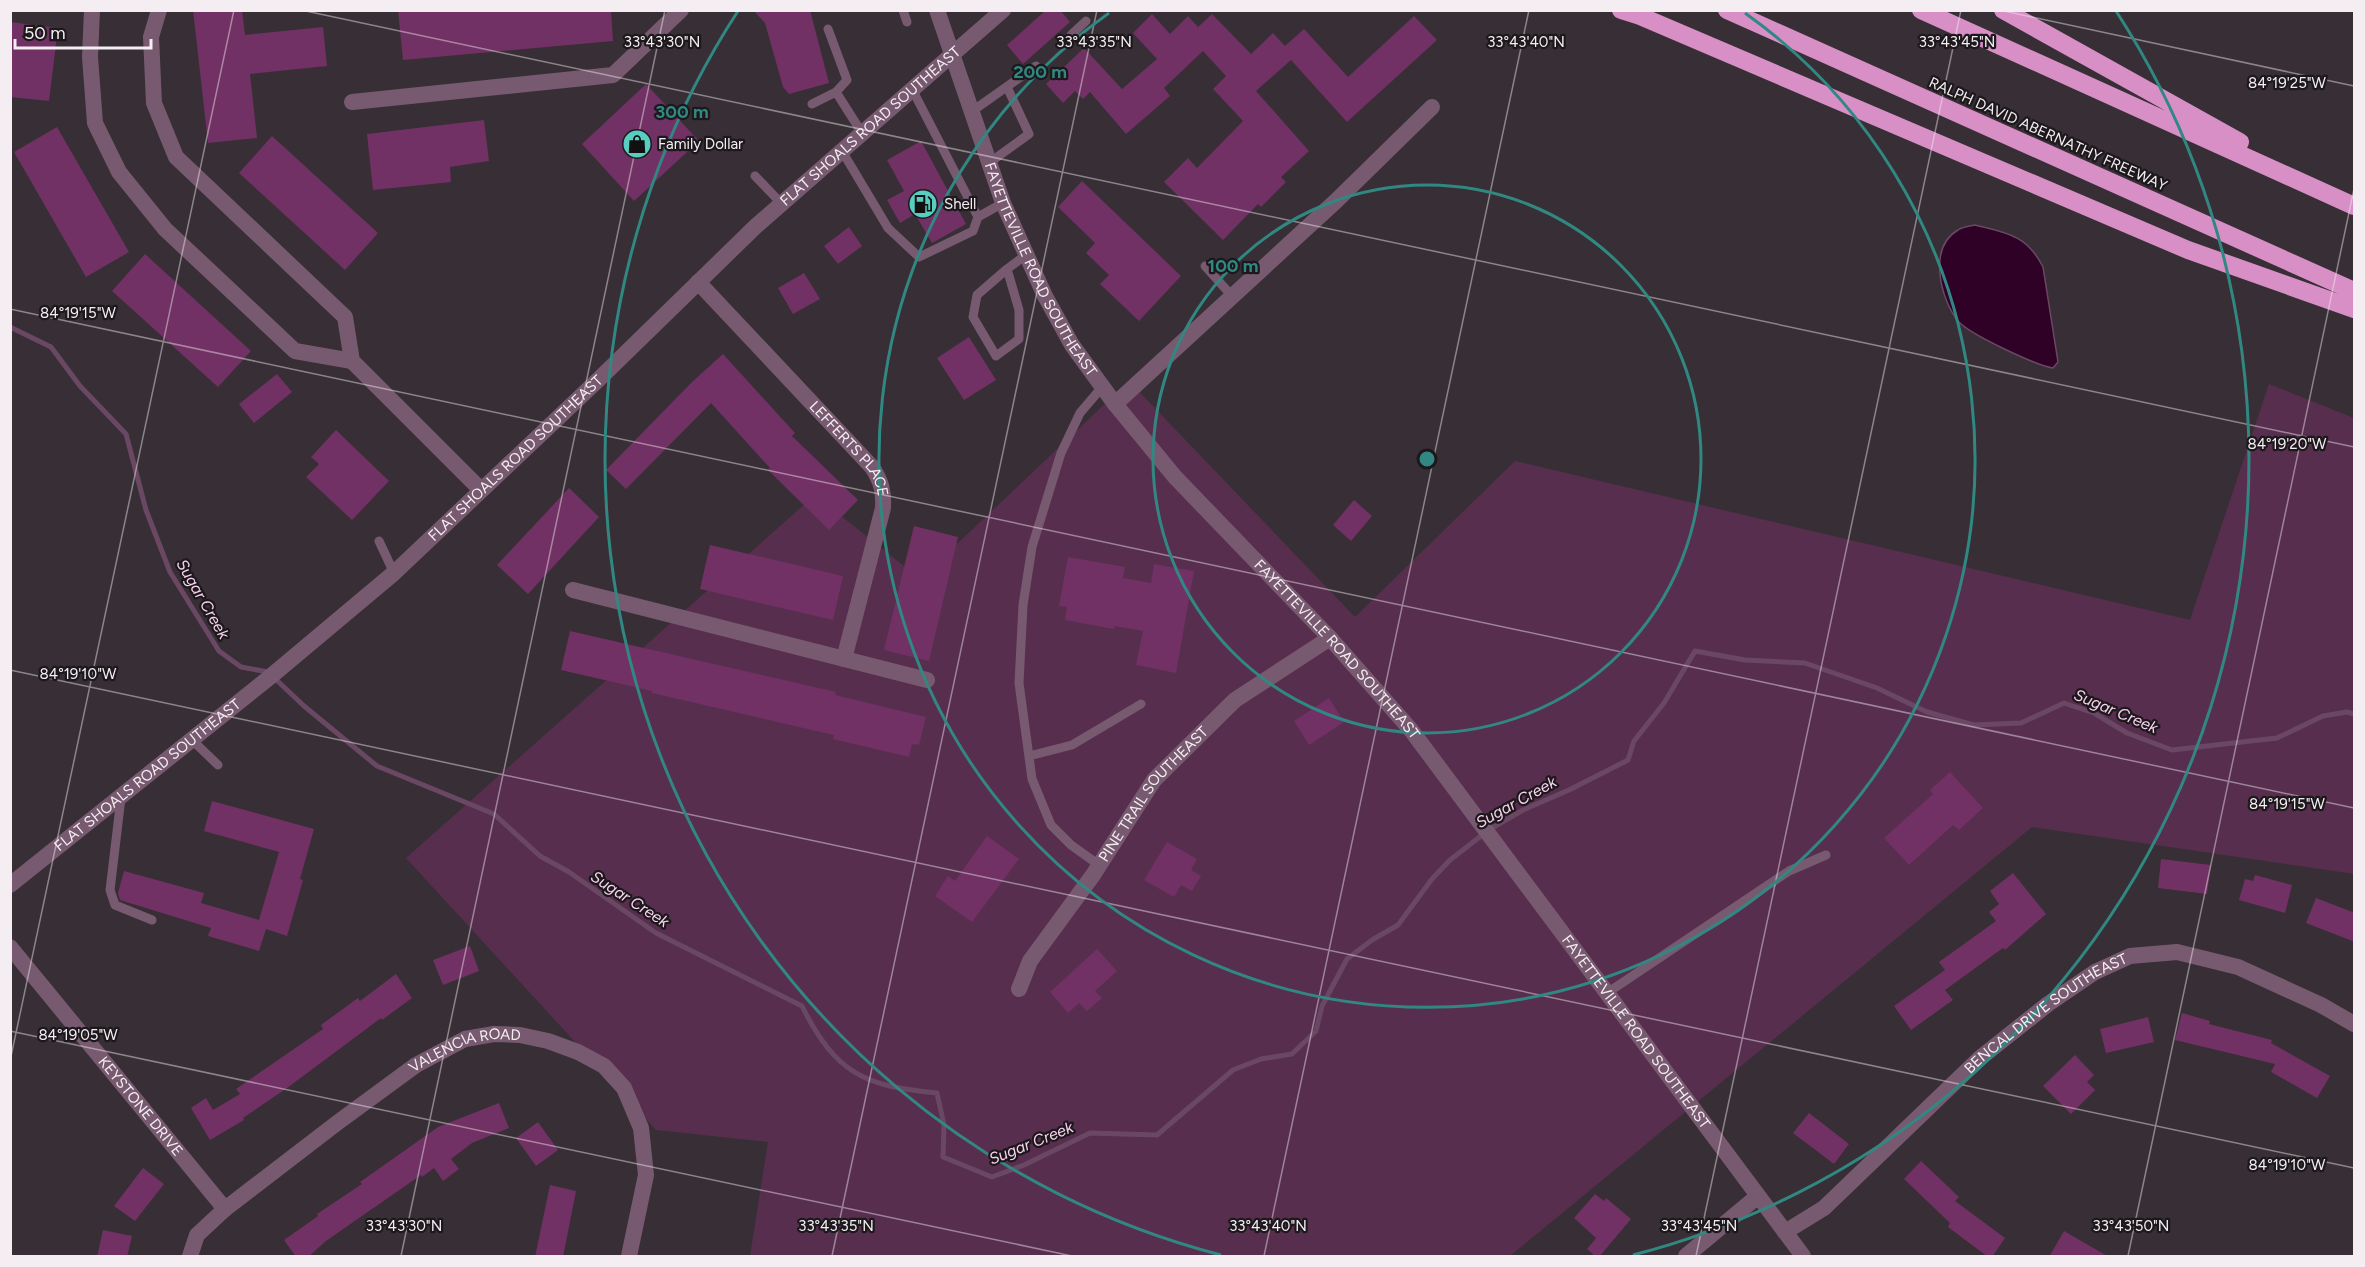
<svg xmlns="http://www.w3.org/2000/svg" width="2365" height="1267" font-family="Figtree,sans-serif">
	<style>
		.green { fill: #582e4f }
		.water { fill: #2f0127; stroke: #6a4864; stroke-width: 1.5 }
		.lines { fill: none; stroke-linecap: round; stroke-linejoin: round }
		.stream { stroke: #6a4864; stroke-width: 5 }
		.building { fill: #713164 }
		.service { stroke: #785a70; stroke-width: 9 }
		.minor { stroke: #785a70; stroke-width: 16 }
		.tertiary { stroke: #785a70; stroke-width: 16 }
		.motorway { stroke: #d78fc6; stroke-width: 18 }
		.ticks { fill: none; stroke: #f4eef2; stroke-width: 1.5; stroke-opacity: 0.45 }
		.ring { fill: none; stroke: #318882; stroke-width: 3 }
		.labels { text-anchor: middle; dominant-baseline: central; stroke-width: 4.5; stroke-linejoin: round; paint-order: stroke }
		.street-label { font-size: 15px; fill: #f4eef2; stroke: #1c181b }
		.poi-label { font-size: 15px; fill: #f4eef2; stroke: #1c181b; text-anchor: start }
		.water-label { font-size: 16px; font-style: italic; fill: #f9d2ef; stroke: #1c181b }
		.ticks-label { font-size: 15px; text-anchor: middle; fill: #f4eef2; stroke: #1c181b; stroke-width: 4.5; stroke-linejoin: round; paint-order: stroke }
		.centre { fill: #318882; stroke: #1c181b; stroke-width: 3 }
		.ring-label { font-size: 18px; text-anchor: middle; font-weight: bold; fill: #318882; stroke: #1c181b; stroke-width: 4.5; stroke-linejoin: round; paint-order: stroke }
	</style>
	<rect width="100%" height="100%" fill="#372f35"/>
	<path class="green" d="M1129 381 1355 617 1515 461 2190 620 2269 384 2354 418V874L2032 827 1510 1256H750L768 1142 656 1130 406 858 815 495 920 579Z"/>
	<path class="water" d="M1975 225C2007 233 2027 235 2043 267L2058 362 2053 368C2035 365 1969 334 1958 321 1941 300 1927 248 1958 230 1962 227 1970 226 1975 225Z"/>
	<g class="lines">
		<path class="stream" d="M10 327 51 347 80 386 126 434 146 510 170 572 219 651 241 667 268 672 304 706 377 766 494 814 540 856 569 872 656 933 802 1006C836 1074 864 1086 937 1093L944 1125 943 1157 992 1177 1024 1165 1090 1133 1157 1135 1233 1070 1261 1059 1292 1054 1316 1031 1322 1006 1347 959 1372 940 1398 925 1432 879 1450 860 1490 829 1523 810 1569 790 1628 760 1634 741 1664 703 1695 651 1745 660 1805 663 1877 688 1927 712 1974 725 2021 723 2064 703 2094 713 2127 733 2172 750 2277 738 2323 716 2347 712 2354 714"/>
	</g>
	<path class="building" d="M193 10H242L245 35 323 27 327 66 250 74 257 138 208 143Z
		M398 10H611L613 41 403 60Z
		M753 10H810L829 83 789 94 783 87 765 23Z
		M1046 10H1060L1070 22 1023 64 1007 45Z
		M1152 14 1170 34 1188 16 1198 27 1212 14 1251 54 1273 33 1285 46 1304 29 1348 77 1414 16 1437 40 1347 122 1291 60 1256 91 1309 151 1281 177 1286 182 1261 207 1258 204 1223 240 1164 182 1188 158 1197 168 1243 121 1213 89 1226 76 1203 51 1164 88 1170 96 1126 134 1090 92 1083 99 1075 91 1063 103 1046 84 1084 48 1122 89 1157 59 1133 33Z
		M10 22 58 28 49 101 10 97Z
		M646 84 699 141 634 201 582 144Z
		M484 120 489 161 450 167 451 182 373 190 367 134Z
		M57 127 129 252 86 277 14 152Z
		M272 136 378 233 345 270 239 173Z
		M921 141 966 224 932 243 915 214 900 223 887 200 904 191 887 160Z
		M1082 181 1181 276 1139 321 1100 284 1109 275 1086 253 1095 243 1058 207Z
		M849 227 862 246 838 264 824 246Z
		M145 254 251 351 218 387 112 291Z
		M804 273 820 299 793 314 778 288Z
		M969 337 996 380 964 400 937 358Z
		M723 354 795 433 792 436 858 500 829 530 768 470 770 468 711 403 626 489 606 470 692 382Z
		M277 374 292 392 254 423 239 404Z
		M336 430 389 481 352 520 306 477 319 464 311 457Z
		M569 488 599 517 528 594 497 565Z
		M1354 500 1372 516 1351 541 1333 525Z
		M914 526 958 537 929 661 884 650Z
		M710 545 843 576 833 620 700 589Z
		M1068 557 1125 567 1123 578 1151 583 1154 564 1194 571 1176 673 1136 665 1143 631 1115 626 1114 629 1065 620 1067 607 1059 606Z
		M570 631 836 692 835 695 926 717 919 745 912 744 909 757 833 739 834 735 652 693V691L561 670Z
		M1329 698 1344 722 1309 745 1294 721Z
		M1950 772 1983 808 1959 830 1953 825 1909 865 1884 838 1933 794 1930 790Z
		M212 801 314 829 300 879 303 880 287 936 266 929 259 951 208 936 211 928 120 900 118 893 124 871 204 893 201 903 259 920 279 852 204 831Z
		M987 836 1019 859 972 922 935 896 948 876 955 881Z
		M1167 842 1197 859 1191 870 1201 876 1192 891 1181 885 1174 897 1144 880Z
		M2161 859 2211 865 2207 894 2158 888Z
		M2013 873 2046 914 2005 950 2003 948 1945 990 1953 1000 1911 1030 1894 1006 1945 970 1939 962 1996 921 1989 912 1999 904 1990 891Z
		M2255 875 2292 885 2285 913 2239 900 2245 879 2253 881Z
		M2316 898 2355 913V942L2306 923Z
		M470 946 479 971 443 985 433 960Z
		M1097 949 1117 971 1095 991 1102 998 1087 1011 1079 1003 1068 1013 1050 992Z
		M396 974 412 998 382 1020 381 1018 287 1088 243 1118 244 1120 210 1140 191 1108 206 1098 213 1110 240 1094 236 1089 323 1029 321 1025 358 998 360 1001Z
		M2182 1013 2210 1021 2209 1024 2272 1040 2271 1043 2330 1076 2317 1098 2271 1072 2275 1064 2175 1040Z
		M2148 1017 2154 1042 2106 1053 2100 1029Z
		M2075 1055 2094 1075 2087 1082 2095 1090 2071 1114 2043 1086Z
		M499 1103 509 1128 472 1143 451 1159 459 1169 443 1181 434 1168 422 1177 421 1175 326 1241 308 1257H296L284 1240 318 1216 317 1214 362 1184 360 1182 438 1127Z
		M1809 1113 1849 1144 1834 1164 1793 1133Z
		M538 1122 558 1150 536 1166 516 1138Z
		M1921 1161 1959 1197 1955 1201 2005 1238 1992 1257H1988L1948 1227 1950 1223 1904 1179Z
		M143 1168 164 1184 135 1221 114 1206Z
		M550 1185 576 1191 563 1257H535Z
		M1595 1194 1604 1201 1606 1198 1631 1219 1599 1257H1596L1587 1249 1596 1238 1574 1218Z
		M103 1230 132 1236 127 1257H97Z
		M2064 1231 2109 1257H2049Z"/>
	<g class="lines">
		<path class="service" d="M903 10 907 22
			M828 29 847 80 836 92 862 133
			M1071 35 1086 21
			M912 89 978 217
			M812 104 836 92
			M971 112 1036 66
			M842 151 888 228 919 257 973 231 978 217 1003 203
			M989 163 1029 134 1007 87
			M755 176 782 204
			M1205 266 1232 296
			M1007 269 1019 310V339L996 356 973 317 977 295 1007 269 1026 255
			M379 541 394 573
			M191 739 218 765
			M1029 756 1072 745 1141 704
			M121 798 110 890 115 905 152 920
			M1099 865 1071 845 1051 825 1032 779 1019 683 1023 605 1032 547 1061 453 1080 413 1103 386
			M1607 993 1789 871 1826 855"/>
		<g class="minor">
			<path d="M92 10 90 57 95 123 119 172 165 229 295 351 352 361"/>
			<path d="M159 10 151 37 154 103 176 157 345 317 352 361 481 490"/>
			<path d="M352 102 613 75 681 10"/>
			<path id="s1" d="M698 282 872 467C881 481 884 491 883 508L844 659"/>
			<path d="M1115 404 1336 201 1432 107"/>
			<path d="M573 590 927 680"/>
			<path id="s2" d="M10 947 225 1209"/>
			<path id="s3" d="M1019 989 1030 961 1093 875 1154 780 1235 700 1330 638"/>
			<path id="s4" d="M1785 1232 1824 1208 1980 1058 2048 1004 2095 972 2130 956 2177 952 2238 967 2321 1005 2354 1024"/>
			<path id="s5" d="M190 1256 197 1235 225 1209 337 1123 416 1065 465 1039 494 1034 520 1035 548 1041 578 1052 604 1066 624 1088 641 1128 646 1175 629 1256"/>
			<path d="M1686 1256 1758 1196"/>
		</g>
		<g class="tertiary">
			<path id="s6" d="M937 10 1003 203 1045 296 1072 345 1115 404 1175 477 1330 638 1411 730 1803 1256"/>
			<path id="s7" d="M10 885 270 677 394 573 598 380 756 226 1003 10"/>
		</g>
		<path class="motorway" d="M1621 10 1640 16 2188 250 2354 309
			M1727 10 2354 291
			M1921 10 2354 206
			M2003 10 2240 142"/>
	</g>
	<path class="ticks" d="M301 10 2354 447M1999 10 2354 86M10 309 2354 808M10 670 2354 1168M10 1031 1072 1256M10 1061 234 10M401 1256 665 10M832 1256 1097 10M1264 1256 1529 10M1696 1256 1961 10M2128 1256 2354 189"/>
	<g class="ring">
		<circle cx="1427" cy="459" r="274"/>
		<path d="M1745 13A548 548 0 1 1 1109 13"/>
		<path d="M1221 1255A822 822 0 0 1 738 11M2116 11A822 822 0 0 1 1633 1255"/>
	</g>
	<defs>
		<g id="shop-disc" transform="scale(1.5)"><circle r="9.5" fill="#57cec1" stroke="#1c181b"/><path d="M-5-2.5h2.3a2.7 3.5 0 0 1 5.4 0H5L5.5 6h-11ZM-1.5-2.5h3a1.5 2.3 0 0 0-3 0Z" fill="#111"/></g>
		<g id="fuel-disc" transform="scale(1.5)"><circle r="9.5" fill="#57cec1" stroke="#1c181b"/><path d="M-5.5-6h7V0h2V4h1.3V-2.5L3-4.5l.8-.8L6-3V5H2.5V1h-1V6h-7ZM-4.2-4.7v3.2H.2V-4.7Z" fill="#111"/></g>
	</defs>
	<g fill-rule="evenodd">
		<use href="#shop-disc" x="637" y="144"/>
		<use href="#fuel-disc" x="923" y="204"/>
	</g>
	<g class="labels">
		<g class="street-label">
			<text stroke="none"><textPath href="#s7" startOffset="1148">FLAT SHOALS ROAD SOUTHEAST</textPath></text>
			<text transform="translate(2048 134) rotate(24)">RALPH DAVID ABERNATHY FREEWAY</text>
			<text stroke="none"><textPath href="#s6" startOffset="280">FAYETTEVILLE ROAD SOUTHEAST</textPath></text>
			<text stroke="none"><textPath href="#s1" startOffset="226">LEFFERTS PLACE</textPath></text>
			<text stroke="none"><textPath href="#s7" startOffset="662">FLAT SHOALS ROAD SOUTHEAST</textPath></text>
			<text stroke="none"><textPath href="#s6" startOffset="766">FAYETTEVILLE ROAD SOUTHEAST</textPath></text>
			<text stroke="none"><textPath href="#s7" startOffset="176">FLAT SHOALS ROAD SOUTHEAST</textPath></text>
			<text stroke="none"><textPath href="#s3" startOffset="238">PINE TRAIL SOUTHEAST</textPath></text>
			<text stroke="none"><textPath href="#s4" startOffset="342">BENCAL DRIVE SOUTHEAST</textPath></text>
			<text stroke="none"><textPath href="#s6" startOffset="1252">FAYETTEVILLE ROAD SOUTHEAST</textPath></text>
			<text stroke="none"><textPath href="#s5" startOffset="352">VALENCIA ROAD</textPath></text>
			<text stroke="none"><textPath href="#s2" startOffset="206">KEYSTONE DRIVE</textPath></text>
		</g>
		<g class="poi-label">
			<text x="658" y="144">Family Dollar</text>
			<text x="944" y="204">Shell</text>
		</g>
		<g class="water-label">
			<text transform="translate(203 599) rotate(60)">Sugar Creek</text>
			<text transform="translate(2116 711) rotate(23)">Sugar Creek</text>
			<text transform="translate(1516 802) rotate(-29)">Sugar Creek</text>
			<text transform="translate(630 899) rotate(33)">Sugar Creek</text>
			<text transform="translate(1031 1143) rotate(-22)">Sugar Creek</text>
		</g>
	</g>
	<g class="ticks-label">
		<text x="662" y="47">33°43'30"N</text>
		<text x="1094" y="47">33°43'35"N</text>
		<text x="1526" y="47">33°43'40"N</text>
		<text x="1957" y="47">33°43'45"N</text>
		<text x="2287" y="88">84°19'25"W</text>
		<text x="78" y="318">84°19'15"W</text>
		<text x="2287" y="449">84°19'20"W</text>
		<text x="78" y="679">84°19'10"W</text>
		<text x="2287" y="809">84°19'15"W</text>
		<text x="78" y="1040">84°19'05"W</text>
		<text x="2287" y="1170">84°19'10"W</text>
		<text x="404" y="1231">33°43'30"N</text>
		<text x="836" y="1231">33°43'35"N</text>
		<text x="1268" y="1231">33°43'40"N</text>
		<text x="1699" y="1231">33°43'45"N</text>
		<text x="2131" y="1231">33°43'50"N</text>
	</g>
	<circle cx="1427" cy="459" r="9" class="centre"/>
	<g class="ring-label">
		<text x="1040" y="78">200 m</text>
		<text x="682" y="118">300 m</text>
		<text x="1233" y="272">100 m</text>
	</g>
	<rect width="2365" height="1267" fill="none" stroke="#f4eef2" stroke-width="24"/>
	<path d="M15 39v9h136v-9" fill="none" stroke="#f4eef2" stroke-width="3"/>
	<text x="24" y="39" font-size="18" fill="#f4eef2" stroke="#1c181b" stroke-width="4.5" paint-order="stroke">50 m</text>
</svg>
